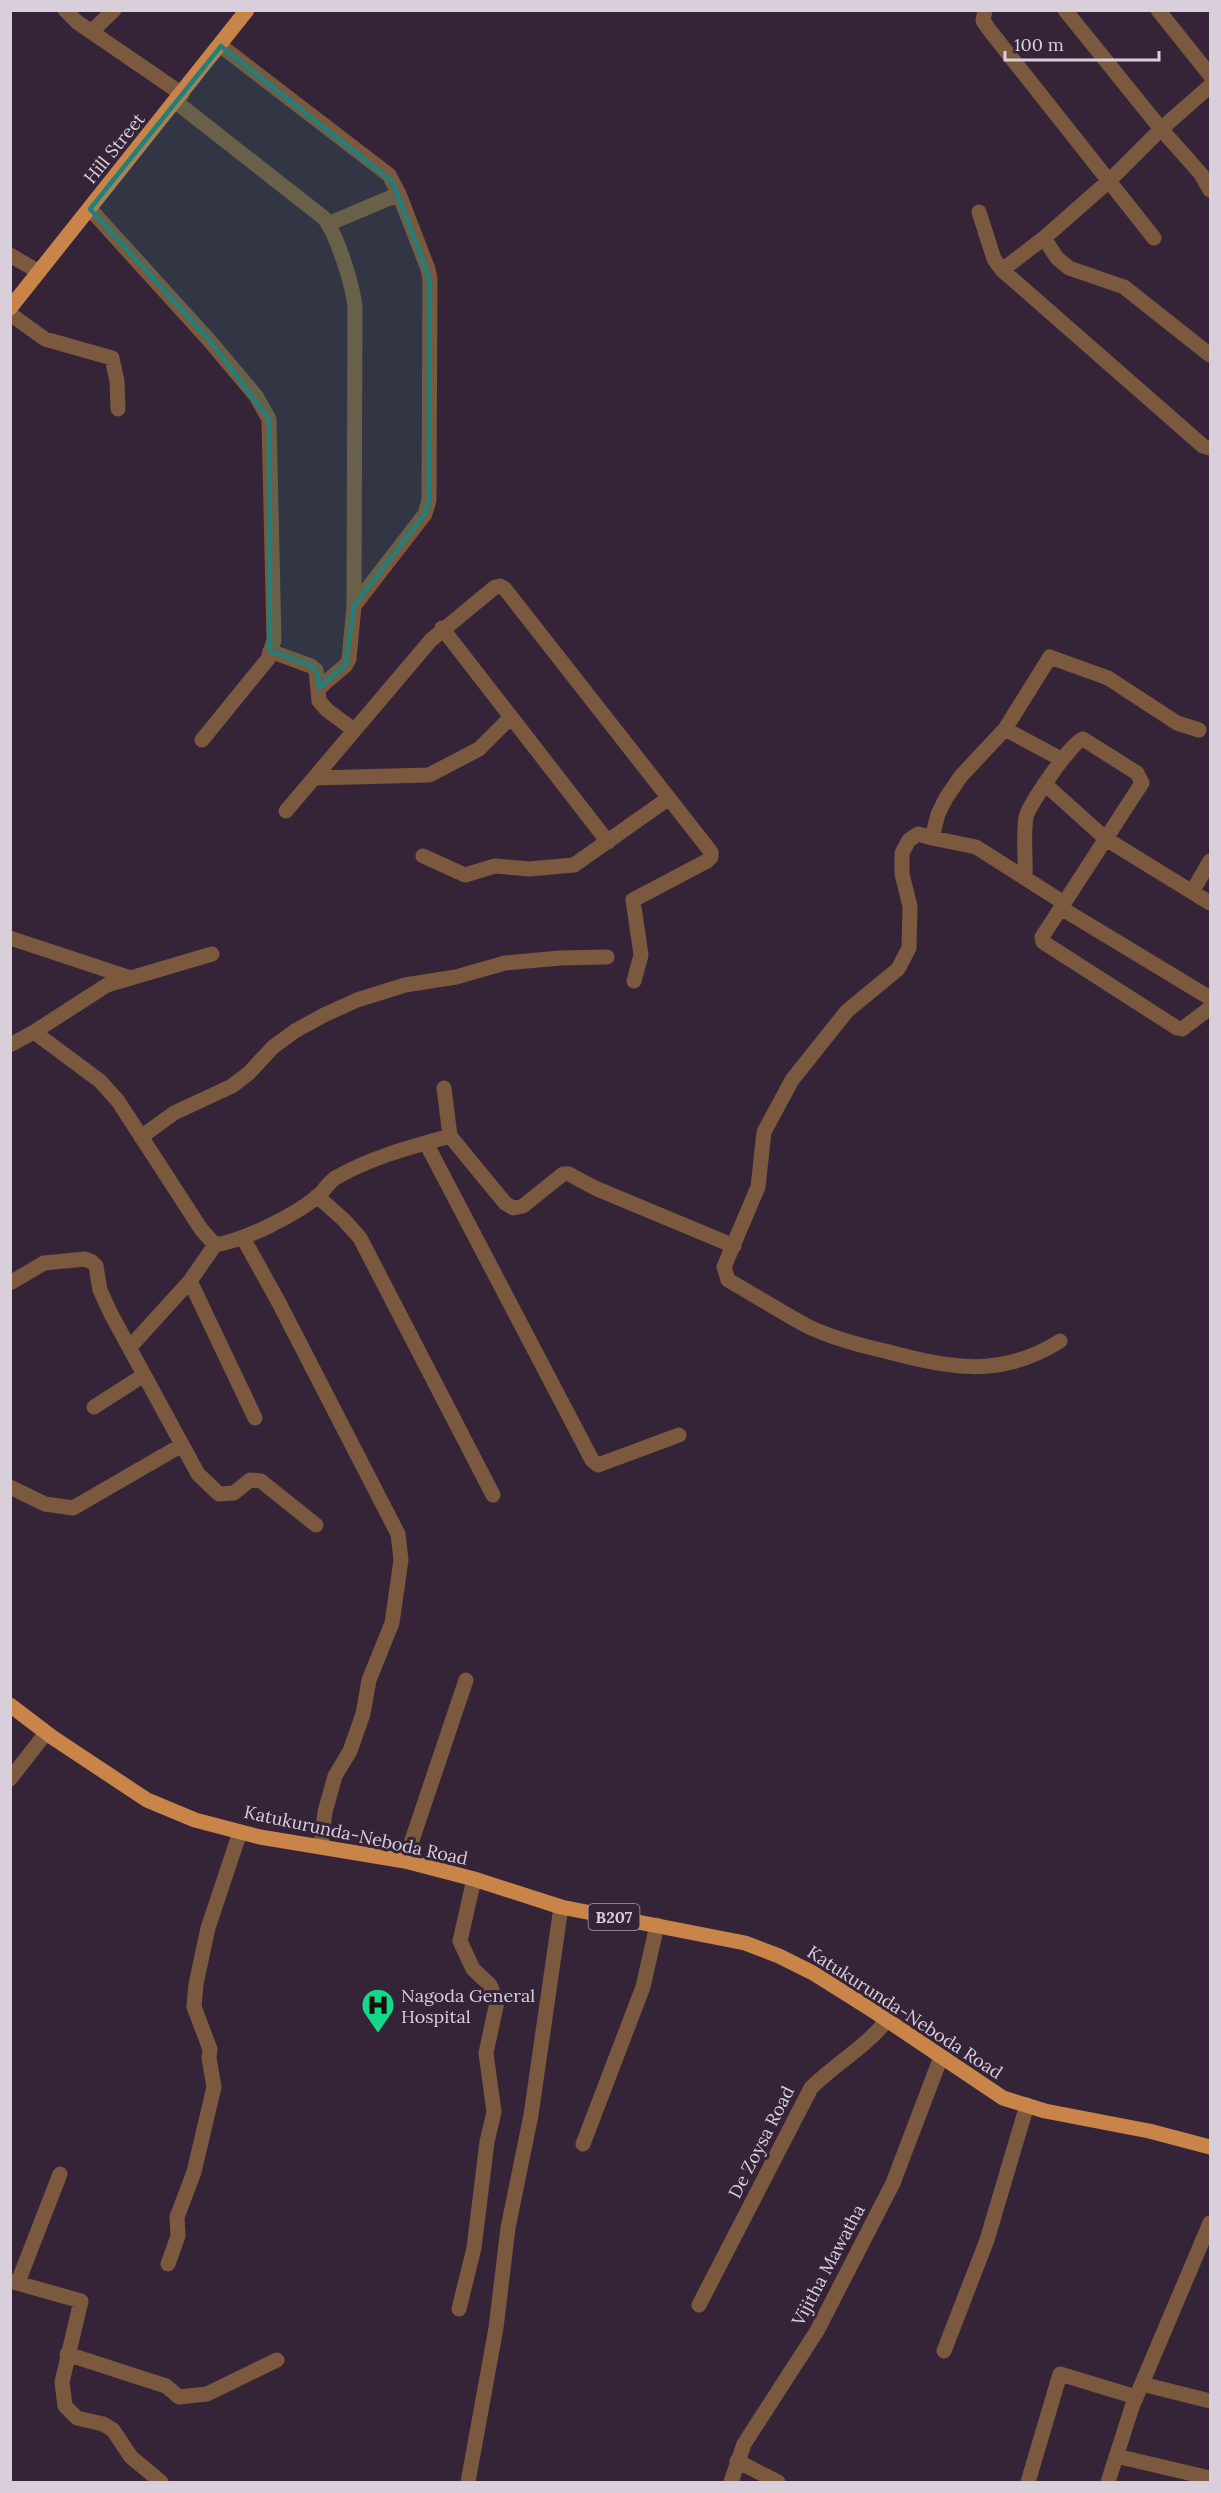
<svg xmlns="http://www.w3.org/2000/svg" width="1221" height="2493" font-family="Lora,serif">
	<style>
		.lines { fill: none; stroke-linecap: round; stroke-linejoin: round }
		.minor { stroke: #7b593e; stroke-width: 15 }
		.major { stroke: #c9844a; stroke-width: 15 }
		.marked { fill: #237f79; fill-opacity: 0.2; stroke: #237f79; stroke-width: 4.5; stroke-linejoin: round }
		.labels { text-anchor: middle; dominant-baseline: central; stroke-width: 6; stroke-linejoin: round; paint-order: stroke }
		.shield { fill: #352438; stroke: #a89caa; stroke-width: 1.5 }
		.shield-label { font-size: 16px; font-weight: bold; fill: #d9cfdb }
		.street-label { font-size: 18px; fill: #d9cfdb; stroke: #352438 }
		.poi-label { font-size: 18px; fill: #d9cfdb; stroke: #352438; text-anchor: start }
	</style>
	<rect width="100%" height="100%" fill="#352438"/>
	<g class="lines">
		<path class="minor" d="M65 10 77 22 182 94
			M985 10 983 21 991 32 1154 238
			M1065 10 1161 129 1201 174 1210 190
			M1158 10 1210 75
			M92 31 114 10
			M221 46 389 175 399 194 428 269 430 279 429 500 425 514 354 606
			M176 102 324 218C337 235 353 285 355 307L354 606 349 659 346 665 319 688
			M90 209 208 339 256 396 269 419 274 640 268 659 202 740
			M979 212 994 259 1002 270 1203 446 1210 448
			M328 224 399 194
			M1044 238 1057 258 1069 268 1124 287 1210 355
			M10 255 39 272
			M1002 270 1044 238 1110 180 1161 129 1210 86
			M10 314 45 339 112 358 117 381 118 409
			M442 628 608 842
			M270 651 311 666 316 670 319 701 327 710 354 730
			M1005 729 1061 759
			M315 778 429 775 479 749 511 717
			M1046 785 1106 839 1210 903
			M286 811 431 640 495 587 500 586 505 589 711 852V857L707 861 633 900 641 955 634 981
			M932 838 976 847 1064 903
			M423 856 465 875 495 866 529 869 574 865 669 798
			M1025 878C1026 859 1023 836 1026 817 1029 805 1071 742 1083 739L1137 773 1142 783 1042 937 1043 942 1177 1028 1182 1029 1210 1008
			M1192 892 1210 861
			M1061 908 1210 998
			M10 938 128 977
			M34 1032 100 1081 118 1101 201 1229 215 1245C245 1240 294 1216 318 1196 325 1190 329 1181 337 1177 372 1157 411 1147 450 1136
			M10 1045 34 1032 107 985 212 954
			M444 1088 450 1136 505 1203 513 1208 523 1206 563 1174H569L595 1188 734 1246
			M141 1137 174 1113 232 1086 249 1073 273 1047 295 1031 324 1015 357 1000 405 985 456 977 505 963 560 958 607 957
			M426 1143 592 1460 598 1465 679 1435
			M317 1196 344 1220 360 1238 493 1495
			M243 1238 278 1301 398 1534 401 1560 392 1623 369 1680 363 1714 350 1751 335 1776 325 1812 321 1846
			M190 1281 255 1418
			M10 1283 44 1263 85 1259 92 1262 96 1266 100 1290 111 1314 198 1474 219 1494 234 1493 250 1480 261 1481 316 1525
			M1060 1341C1000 1379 949 1368 885 1351 858 1345 832 1338 807 1326 780 1311 754 1295 728 1280L724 1267 758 1187 764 1132 792 1080 847 1011 898 969 909 948 910 906 902 874V853L909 840 918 834 932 838 938 814 946 798 961 776 1005 729 1050 657 1108 678 1177 723 1199 730
			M130 1347 190 1281 215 1245
			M94 1407 144 1375
			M10 1487 45 1504 73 1508 182 1445
			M10 1779 46 1733
			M405 1861 466 1680
			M583 2144 643 1987 657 1925
			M168 2264 178 2236 177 2217 194 2172 214 2087 209 2058 210 2049 194 2007 196 1984 208 1928 240 1832
			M10 2281 81 2301 62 2382 65 2406 77 2418 103 2424 113 2430 131 2457 161 2482
			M18 2282 60 2174
			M699 2305 811 2088C835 2064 866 2047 887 2020
			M459 2309 474 2248 487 2142 494 2112 486 2053 497 2002 490 1985 473 1969 460 1941 474 1879
			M944 2351 987 2240 1027 2105
			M67 2354 166 2386 179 2397 207 2394 277 2360
			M1142 2384 1210 2401
			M1116 2456 1210 2478
			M737 2461 778 2482
			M468 2482 496 2328 508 2228 531 2115 561 1907
			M731 2482 744 2444 817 2331 893 2183 941 2057
			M1028 2482 1060 2374 1136 2397
			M1108 2482 1132 2407 1210 2223"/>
		<path class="major" d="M10 308 247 10
			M10 1705 52 1737 147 1800 195 1820 260 1837 405 1861 474 1879 561 1907 745 1943 779 1956 813 1973 875 2012 1003 2098 1045 2111 1149 2131 1210 2147"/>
	</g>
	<path class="marked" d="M221 46 393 182 430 279 429 500 425 514 354 606 346 665 319 688 318 674 311 666 270 651 269 419 208 339 90 209Z"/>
	<defs>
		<g id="hospital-pin" transform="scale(1.725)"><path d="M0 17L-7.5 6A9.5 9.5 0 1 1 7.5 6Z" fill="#14d989" stroke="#352438"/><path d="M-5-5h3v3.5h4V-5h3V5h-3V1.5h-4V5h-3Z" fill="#111"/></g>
	</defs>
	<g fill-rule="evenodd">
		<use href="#hospital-pin" x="378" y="2005"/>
	</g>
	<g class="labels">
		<rect class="shield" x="588.5" y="1904" width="51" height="26" rx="4.5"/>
		<g class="shield-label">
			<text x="614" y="1917">B207</text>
		</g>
		<g class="street-label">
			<text transform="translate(114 148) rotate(-51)">Hill Street</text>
			<text transform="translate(356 1835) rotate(12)">Katukurunda-Neboda Road</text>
			<text transform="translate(905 2012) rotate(33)">Katukurunda-Neboda Road</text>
			<text transform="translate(761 2142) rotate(-63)">De Zoysa Road</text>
			<text transform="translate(828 2265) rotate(-62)">Vijitha Mawatha</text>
		</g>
		<g class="poi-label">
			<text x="401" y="1995">Nagoda General<tspan x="401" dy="21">Hospital</tspan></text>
		</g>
	</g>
	<rect width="1221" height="2493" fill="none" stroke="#d9cfdb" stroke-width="24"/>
	<path d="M1005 51v9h154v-9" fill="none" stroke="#d9cfdb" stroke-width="3"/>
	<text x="1014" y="51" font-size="18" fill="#d9cfdb" stroke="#352438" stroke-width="4.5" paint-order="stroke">100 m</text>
</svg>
